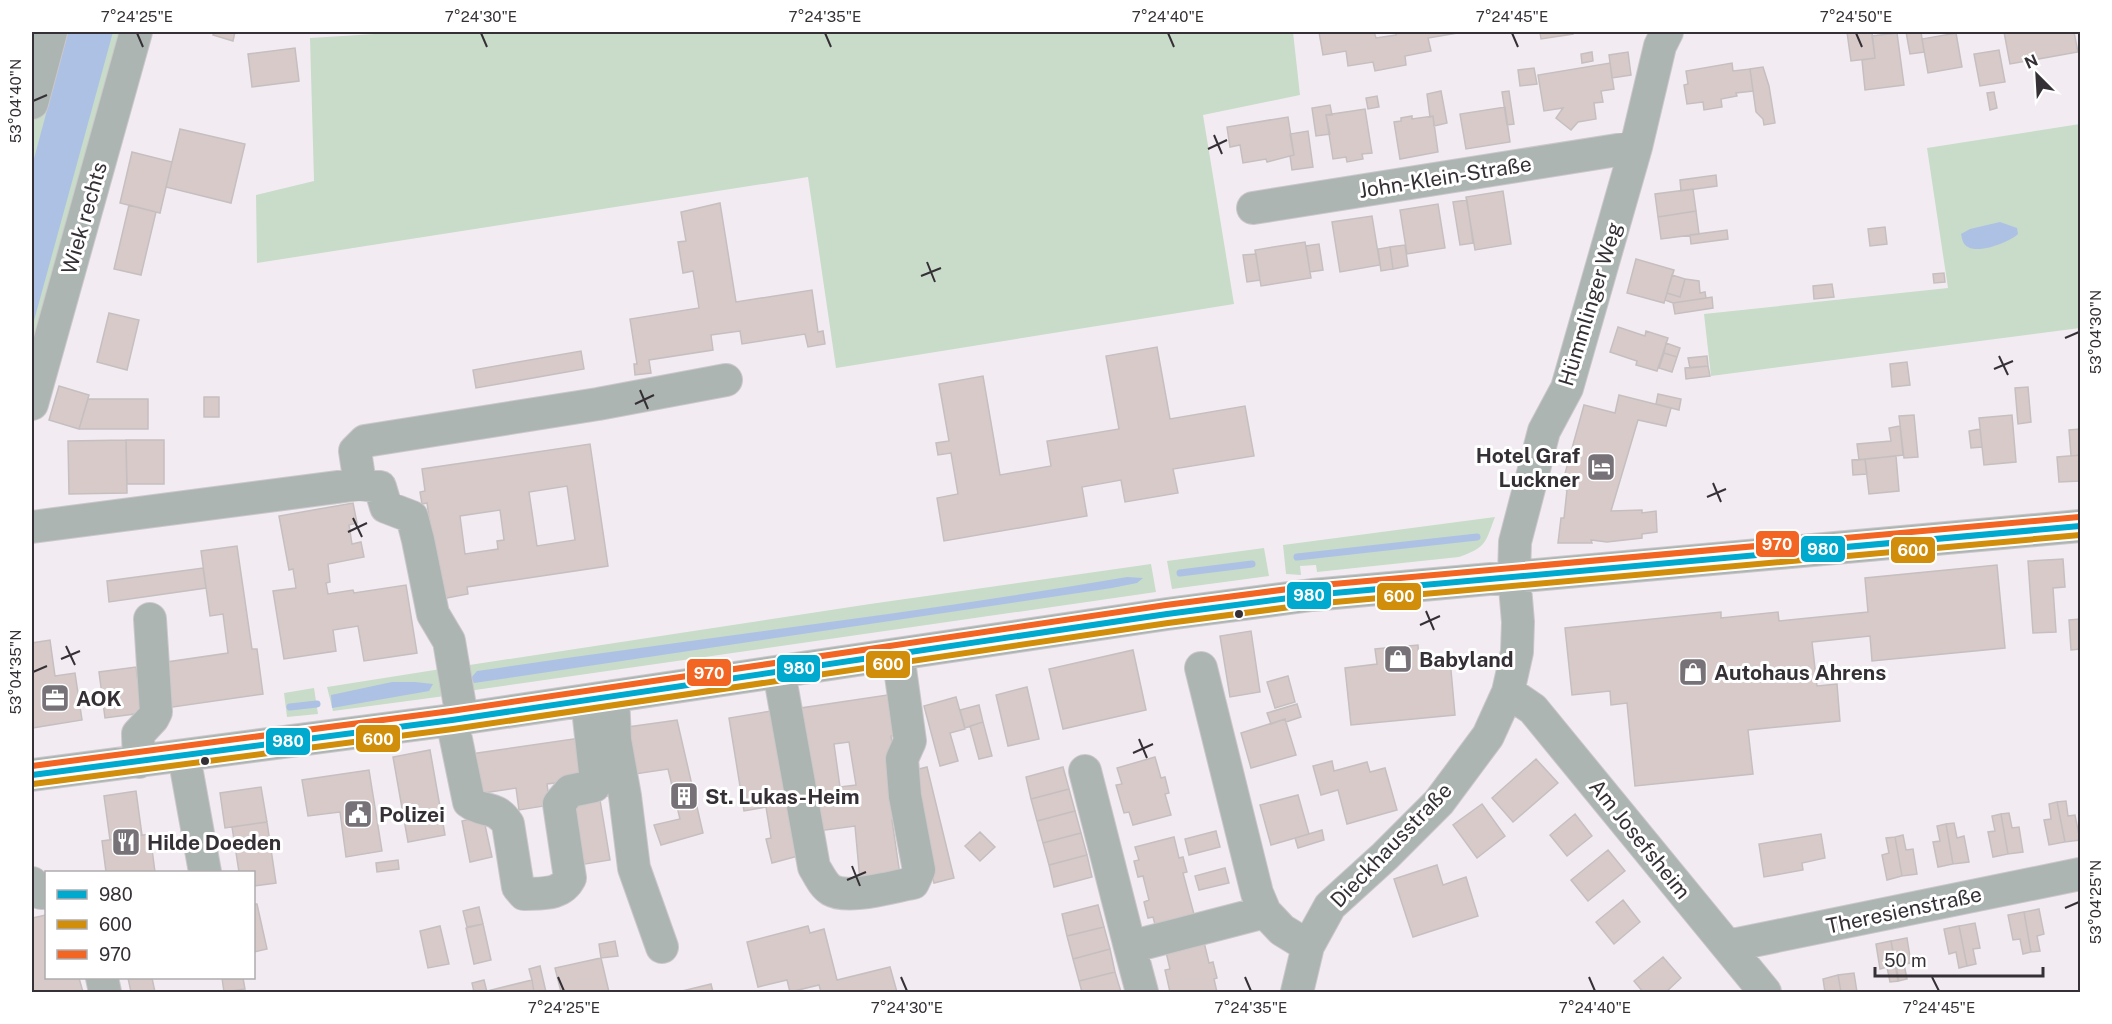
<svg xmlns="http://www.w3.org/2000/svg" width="2112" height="1024" font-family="'Public Sans',sans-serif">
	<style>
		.green { fill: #c8dcc9 }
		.water { fill: #adc1e4 }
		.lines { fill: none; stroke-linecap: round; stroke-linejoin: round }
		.stream { stroke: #adc1e4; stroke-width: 7 }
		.building { fill: #d8cac9; stroke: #c5bfc0; stroke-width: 1.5; fill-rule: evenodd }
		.minor-casing { stroke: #cbc7cb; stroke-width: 34 }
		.minor { stroke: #acb5b1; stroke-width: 32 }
		.bus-1-casing { stroke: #fff; stroke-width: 10 }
		.bus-2-casing { stroke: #fff; stroke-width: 10 }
		.bus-3-casing { stroke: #fff; stroke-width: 10 }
		.bus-1 { stroke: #00a9ce; stroke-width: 6 }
		.bus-2 { stroke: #d08e0b; stroke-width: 6 }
		.bus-3 { stroke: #f26522; stroke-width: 6 }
		.ticks { fill: none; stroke: #353035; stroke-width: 2 }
		.bus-dot { fill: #353035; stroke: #fff; stroke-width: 2 }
		.labels { text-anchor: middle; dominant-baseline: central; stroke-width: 6; stroke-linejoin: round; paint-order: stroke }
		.street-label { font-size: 21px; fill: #353035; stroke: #fff }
		.poi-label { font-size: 21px; font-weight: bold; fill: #353035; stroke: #fff; text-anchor: start }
		.line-badge { stroke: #fff; stroke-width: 2 }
		.badge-label { font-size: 16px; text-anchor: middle; font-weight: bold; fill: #fff }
		.neatline { fill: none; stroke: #353035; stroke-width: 2 }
		.ticks-label { font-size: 15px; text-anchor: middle; fill: #353035 }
	</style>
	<rect width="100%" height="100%" fill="#f2ecf2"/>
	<path class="green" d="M59 32H120L32 359V127Z
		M407 32H1293L1300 95 1203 115 1234 304 836 368 808 177 257 263 256 195 314 181 310 38Z
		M2080 124V328L1711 376 1704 314 1948 288 1927 148Z
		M1495 517C1485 543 1487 547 1459 557L1317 572 1316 565 1300 566 1301 575 1286 574 1283 545Z
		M1264 548 1269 576 1172 589 1167 561Z
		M1151 564 1156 592 468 691 463 666 870 604Z
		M441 669 445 696 333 711 327 687Z
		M314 688 318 714 287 717 284 693Z"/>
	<path class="water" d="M68 32H113L32 328V166Z
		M2000 222 2017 228 2018 234C2010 242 1978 254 1968 247 1963 245 1962 239 1961 234L1970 229Z
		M1127 577 1143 578 1137 583 1112 588 474 683 471 678 477 671C693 639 911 614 1127 577Z
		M392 682H415L433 684 429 691 332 708 331 695Z"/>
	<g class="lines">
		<path class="stream" d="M1297 557 1477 537
			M1180 573 1252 564
			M290 707 317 704"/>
	</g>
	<path class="building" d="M214 32H235L233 41 213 35Z
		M1319 32H1374L1376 38 1396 35V32H1457V33L1428 38 1431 51 1405 56 1406 65 1375 71 1373 62 1348 66 1346 51 1323 55Z
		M1540 32H1573V34L1541 39Z
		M1847 32H1872L1875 58 1851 61Z
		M1906 32H1921L1924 52 1910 54Z
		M2004 32H2074L2078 52 2010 64Z
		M1897 33 1904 85 1865 90 1862 60 1875 58 1872 36Z
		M1956 33 1962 67 1928 73 1922 39Z
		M295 48 299 81 252 87 248 54Z
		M1999 50 2005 82 1980 86 1974 54Z
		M1592 52 1593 61 1582 63 1581 54Z
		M1628 52 1631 75 1612 78 1609 55Z
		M1610 63 1614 89 1601 91 1603 102 1594 103 1596 119 1578 122 1571 130 1556 118 1563 108 1544 111 1538 75Z
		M1732 63 1733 71 1750 69 1753 91 1736 93 1737 96 1721 99 1722 107 1704 110 1703 102 1687 104 1684 85 1688 84 1686 71Z
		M1763 67 1769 86 1775 123 1764 125 1763 119 1756 112 1750 69Z
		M1534 68 1537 84 1520 86 1518 70Z
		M1441 91 1447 123 1434 126 1433 116 1430 117 1427 94Z
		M1509 91 1514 124 1507 125 1502 92Z
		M1994 92 1997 108 1990 110 1987 93Z
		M1377 96 1379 107 1368 109 1366 98Z
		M1330 105 1332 115H1326L1330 134 1316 136 1312 108Z
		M1505 107 1510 142 1466 149 1460 114Z
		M1365 109 1372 153 1362 154 1363 159 1347 162 1346 157 1333 159 1326 115Z
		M1412 116V119L1433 116 1438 152 1400 159 1394 122 1401 121V118Z
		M1288 117 1294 155 1267 162 1266 159 1243 163 1240 145 1230 147 1227 127Z
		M180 129 245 144 231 203 166 187Z
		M1308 131 1313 167 1292 170 1290 156 1294 155 1290 134Z
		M132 152 172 162 160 213 120 203Z
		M1716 175 1717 186 1681 191 1680 180Z
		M1693 189 1696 211 1658 217 1655 194Z
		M1503 191 1511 244 1475 250 1466 197Z
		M1467 200 1473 243 1460 245 1453 202Z
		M720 203 736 302 812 290 818 332 823 331 825 344 808 347 805 334 742 344 740 331 711 335 713 350 649 360 651 373 635 375 634 364H637L630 319 699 308 693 271 683 273 678 242 686 241 681 212Z
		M1438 204 1445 248 1407 254 1400 210Z
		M129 205 156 212 141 275 114 269Z
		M1696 211 1699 234 1661 239 1658 217Z
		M1372 216 1380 265 1340 272 1332 222Z
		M1885 227 1887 244 1870 246 1868 229Z
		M1727 230 1728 239 1691 244 1690 235Z
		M1305 242 1311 278 1261 286 1255 250Z
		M1319 244 1323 270 1310 272 1306 246Z
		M1405 245 1408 266 1393 269 1390 247Z
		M1390 247 1393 269 1381 271 1378 249Z
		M1256 254 1260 280 1247 282 1243 255Z
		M1636 259 1674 270 1664 303 1627 293Z
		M1944 273 1945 282 1934 283 1933 274Z
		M1672 275 1685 279 1680 297 1667 293Z
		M1685 279 1699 281 1700 293 1705 292 1706 298 1673 303 1665 300 1667 293 1680 297Z
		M1832 284 1834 297 1814 299 1813 286Z
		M1712 297 1713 308 1675 314 1673 303Z
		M109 313 139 320 127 370 97 362Z
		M1618 327 1645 336 1646 331 1668 338 1657 371 1636 365 1637 361 1610 352Z
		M1666 343 1680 348 1677 357 1664 353Z
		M1157 347 1170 419 1245 406 1254 456 1173 469 1178 493 1125 502 1121 480 1082 487 1087 516 944 541 937 498 958 494 951 453 938 455 936 443 949 441 939 384 983 376 1000 475 1051 466 1047 441 1119 429 1106 356Z
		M581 351 584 369 476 388 473 370Z
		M1664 353 1677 357 1672 372 1659 368Z
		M1707 356 1708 366 1690 368 1688 358Z
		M1907 362 1910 385 1892 387 1890 364Z
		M1708 366 1710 376 1686 379 1685 368Z
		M59 386 89 395 79 429 49 420Z
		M2028 387 2031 422 2018 424 2015 388Z
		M1658 394 1681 399 1679 410 1656 404Z
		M1619 395 1671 408 1666 426 1638 420 1611 511 1642 510V513L1656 511 1657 532 1642 534V538L1607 542 1591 540 1592 543H1558L1561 518H1564L1567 490 1561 488 1584 405 1615 413Z
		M204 397H219V417H204Z
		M88 399H148V429H79Z
		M1914 415 1918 457 1904 458 1899 416Z
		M2012 415 2016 462 1984 465 1979 418Z
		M1900 426 1903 455 1859 460 1857 444 1891 441 1889 428Z
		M1980 429 1982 447 1971 448 1969 431Z
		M2080 429V455L2071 456 2069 430Z
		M126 440H164V484H127Z
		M126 440 127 493 69 494 68 441Z
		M590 444 608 566 467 587 468 594 441 599 427 503 422 504 420 492 425 491 422 469ZM567 486 575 540 537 546 529 492ZM500 510 504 540 497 541 498 549 465 554 460 516Z
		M2080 455V481L2059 482 2057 457Z
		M1896 456 1899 491 1869 494 1865 459Z
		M1865 459 1867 474 1853 475 1852 460Z
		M353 503 357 523 349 525 352 544 361 542 364 557 328 564 330 582 326 583 328 594 353 590 354 593 406 585 417 653 364 661 358 626 333 630 336 651 284 659 273 591 296 588 293 569 289 570 279 516Z
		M237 546 252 649H257L263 694 166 708 160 663 228 653 223 614 210 616 201 551Z
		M2063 559 2065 587 2053 588 2056 632 2033 633 2028 561Z
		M1997 565 2005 648 1872 661 1870 636 1812 642 1817 686 1837 684 1840 721 1748 730 1753 774 1635 786 1627 703 1611 705 1610 691 1572 695 1565 628 1721 612V618L1778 612 1779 621 1868 612 1865 578Z
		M203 568 206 588 109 602 107 581Z
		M2080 619V649L2071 650 2069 620Z
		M1251 631 1260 692 1230 697 1220 636Z
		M50 640 55 676 75 673 82 720 32 728V643Z
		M1418 645 1419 662 1450 659 1455 715 1351 725 1345 668 1377 664 1375 649Z
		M1133 650 1146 710 1063 729 1049 669Z
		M136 667 142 713 105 718 99 672Z
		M1288 676 1295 702 1275 708 1267 682Z
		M1027 687 1039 739 1008 746 996 695Z
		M894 694 900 734 891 736 894 757 886 758 895 820H892L900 875 860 881 855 826 818 831 801 708ZM849 742 856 785 840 787 834 744Z
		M956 697 965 729 950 733 958 761 940 766 924 706Z
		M1297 704 1301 717 1286 722 1285 719 1271 724 1267 713Z
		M979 705 983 722 965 728 960 710Z
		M771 711 802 855 772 863 766 839 771 838 766 807 744 811 729 718Z
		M1285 719 1296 755 1251 768 1241 733Z
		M677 720 703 833 661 845 654 825 680 819 668 769 635 774 628 727Z
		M983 722 992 756 979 759 970 726Z
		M580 738 586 779 547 784 550 805 519 810 516 788 477 794 471 754Z
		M430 750 445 835 408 842 393 757Z
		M1155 757 1161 778 1165 777 1169 793 1165 794 1171 815 1133 825 1129 812 1124 813 1116 785 1122 784 1117 768Z
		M1536 759 1558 783 1513 822 1492 798Z
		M1332 761 1334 771 1367 762 1370 772 1385 768 1397 810 1347 824 1338 790 1321 795 1313 766Z
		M927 767 954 878 934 883 907 772Z
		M1063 767 1069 789 1031 799 1026 777Z
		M369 770 382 851 346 857 340 812 308 816 302 780Z
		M261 787 267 822 225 828 220 793Z
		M1069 789 1075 811 1037 821 1031 799Z
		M136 791 142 835 110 840 104 796Z
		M599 794 610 860 579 865 568 799Z
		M1298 795 1309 834 1271 845 1260 805Z
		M2066 801 2068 816 2075 815 2080 840 2065 842 2057 802Z
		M2057 802 2065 842 2049 845 2044 820 2051 819 2049 804Z
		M1482 804 1505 836 1477 858 1453 825Z
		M1075 811 1081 833 1043 843 1037 821Z
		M2009 813 2012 828 2019 827 2023 852 2008 854 2001 814Z
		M1575 814 1592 836 1567 856 1550 835Z
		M2001 814 2008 854 1993 857 1988 832 1995 831 1992 816Z
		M483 816 492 857 470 862 462 821Z
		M267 822 276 883 254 886V872H239L232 827Z
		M1954 823 1957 838 1964 836 1969 862 1953 864 1946 824Z
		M1946 824 1953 864 1938 867 1933 842 1940 841 1937 826Z
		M1322 830 1324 840 1298 848 1295 838Z
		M1216 831 1220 847 1189 855 1185 839Z
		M980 832 995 847 980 861 965 846Z
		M1081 833 1087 855 1049 865 1043 843Z
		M150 834 155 872H106L102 841Z
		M1821 834 1825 858 1802 863 1803 870 1764 877 1759 844Z
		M1903 835 1906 850 1913 849 1917 874 1902 876 1895 837Z
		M1174 837 1179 858 1183 857 1187 872 1183 873 1195 918 1156 928 1153 917 1148 918 1144 902 1149 900 1143 876 1138 877 1134 861 1139 860 1135 847Z
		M1895 837 1902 876 1887 880 1882 855 1889 853 1886 838Z
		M1608 850 1625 871 1588 901 1571 880Z
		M1087 855 1092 877 1054 887 1049 865Z
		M398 860 399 869 377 872 376 863Z
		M1437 865 1443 885 1466 877 1478 916 1413 937 1394 879Z
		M1225 868 1229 883 1199 890 1195 876Z
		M1623 900 1640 922 1614 944 1596 922Z
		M254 904H257L267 949 254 952Z
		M1098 905 1104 927 1067 936 1062 914Z
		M479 907 483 924 467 927 463 911Z
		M2039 909 2044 934 2037 936 2040 951 2031 952 2024 912Z
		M2024 912 2031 952 2023 954 2020 939 2013 940 2008 915Z
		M46 915V978H79L83 992H32V918Z
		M1975 923 1980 948 1973 949 1976 964 1967 966 1959 926Z
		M483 924 491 960 474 964 466 928Z
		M440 926 449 964 428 968 420 931Z
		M808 926 810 933 824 929 837 980 890 967 897 992H821L819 985 790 992 787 980 758 987 747 942Z
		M1959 926 1967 966 1959 968 1956 952 1949 954 1944 929Z
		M1104 927 1110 949 1073 959 1067 936Z
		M1907 938 1911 963 1904 964 1907 979 1898 981 1891 941Z
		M615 941 618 956 601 958 599 944Z
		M1891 941 1899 981 1890 982 1887 967 1880 969 1876 944Z
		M1204 942 1209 963 1213 962 1217 978 1214 979 1217 992H1170L1165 970 1170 969 1166 952Z
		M1110 949 1115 972 1079 981 1073 959Z
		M1663 957 1681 978 1666 992H1643L1634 981Z
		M601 958 609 992H561L555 968Z
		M540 966 546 992H534L532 980 529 969Z
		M1115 972 1121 992H1082L1079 981Z
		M1854 973 1857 992H1841L1838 975Z
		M1838 975 1841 992H1825L1823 979Z
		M128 978H152L155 992H131Z
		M222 978H243L245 989 224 992Z
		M484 980 487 992H474L472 983Z
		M532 980 534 992H487V991Z
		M711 984 713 992H678Z"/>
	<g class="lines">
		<g class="minor-casing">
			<path id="minor" d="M32 103 51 32
				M1253 208 1636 147
				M32 404 136 32
				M360 484 355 451 365 441 598 404 726 380
				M32 527 360 484 380 487 386 507 412 517 418 540 433 614 449 641 462 718
				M1201 668 1257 893 1265 912 1282 930 1308 946
				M779 672 814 867C819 875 823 885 831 890 848 900 894 886 913 883L919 870 905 796 902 759 910 741 898 654
				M1508 692 1533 709 1765 992
				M613 696 615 740 625 796 634 868 662 947
				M452 720 469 802C483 813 495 804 508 824L518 887 524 894C541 893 561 896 570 878L559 804 570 791 594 786 596 781 587 700
				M184 756 205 872
				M139 762 138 734 153 718 156 712 150 619
				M1085 771 1130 947 1265 912
				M32 775 452 720 1167 614 1312 595 2080 526
				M32 883 41 893H46
				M1728 946 2080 874
				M1130 947 1142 992
				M102 978 105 992
				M1297 992 1308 946 1330 906 1385 856 1439 802 1488 736 1508 692 1517 652 1518 622 1514 575 1515 542 1544 431 1567 388 1636 147 1660 46 1667 32"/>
		</g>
		<use href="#minor" class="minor"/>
		<g class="bus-1-casing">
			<path id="bus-1" d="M32 775 452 720 1167 614 1312 595 2080 526"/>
		</g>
		<g class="bus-2-casing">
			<path id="bus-2" d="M33 784 453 729 1168 623 1313 604 2080 535"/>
		</g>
		<g class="bus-3-casing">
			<path id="bus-3" d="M32 766 451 711 1166 605 1311 586 2079 517"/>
		</g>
		<use href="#bus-1" class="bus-1"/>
		<use href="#bus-2" class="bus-2"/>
		<use href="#bus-3" class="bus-3"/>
	</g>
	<path class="ticks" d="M137 33 143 47M481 33 487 47M825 33 831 47M1168 33 1174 47M1512 33 1518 47M1856 33 1862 47M33 101 47 95M1214 135 1222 154M1208 149 1227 140M927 262 935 282M921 276 941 268M2065 338 2079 332M1999 356 2008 375M1994 369 2013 361M640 390 648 409M635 404 654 395M1713 483 1721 502M1707 497 1726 489M353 518 362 537M348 532 367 523M1426 611 1434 630M1420 625 1440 616M66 646 75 665M61 659 80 651M33 672 47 666M1139 739 1147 758M1133 753 1153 744M852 866 860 886M847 880 866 872M2065 908 2079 902M558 977 564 991M901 977 907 991M1245 977 1251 991M1589 977 1595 991M1932 977 1939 991"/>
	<defs>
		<g id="hotel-square" transform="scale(1.5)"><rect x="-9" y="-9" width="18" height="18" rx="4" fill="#777277" stroke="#fff"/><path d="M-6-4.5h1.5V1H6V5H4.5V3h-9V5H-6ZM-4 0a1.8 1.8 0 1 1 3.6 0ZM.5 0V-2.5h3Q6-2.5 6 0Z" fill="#fff"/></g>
		<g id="shop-square" transform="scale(1.5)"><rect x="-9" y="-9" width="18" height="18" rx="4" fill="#777277" stroke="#fff"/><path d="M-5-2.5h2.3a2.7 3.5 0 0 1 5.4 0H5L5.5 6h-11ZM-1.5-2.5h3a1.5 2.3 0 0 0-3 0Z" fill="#fff"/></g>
		<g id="office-square" transform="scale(1.5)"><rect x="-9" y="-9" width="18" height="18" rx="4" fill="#777277" stroke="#fff"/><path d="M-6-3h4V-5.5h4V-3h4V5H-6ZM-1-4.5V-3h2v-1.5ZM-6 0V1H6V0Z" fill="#fff"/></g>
		<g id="building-square" transform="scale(1.5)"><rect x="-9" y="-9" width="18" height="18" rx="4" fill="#777277" stroke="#fff"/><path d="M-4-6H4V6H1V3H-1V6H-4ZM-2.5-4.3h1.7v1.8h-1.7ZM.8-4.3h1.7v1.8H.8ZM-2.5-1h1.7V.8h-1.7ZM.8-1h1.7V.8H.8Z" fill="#fff"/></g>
		<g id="civic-square" transform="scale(1.5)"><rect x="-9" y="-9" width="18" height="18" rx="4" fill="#777277" stroke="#fff"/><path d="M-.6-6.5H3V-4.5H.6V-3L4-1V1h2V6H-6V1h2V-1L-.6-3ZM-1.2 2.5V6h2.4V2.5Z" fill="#fff"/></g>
		<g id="restaurant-square" transform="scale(1.5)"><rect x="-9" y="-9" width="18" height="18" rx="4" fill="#777277" stroke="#fff"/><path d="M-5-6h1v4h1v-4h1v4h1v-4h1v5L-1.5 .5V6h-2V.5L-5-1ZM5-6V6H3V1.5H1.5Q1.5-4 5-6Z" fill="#fff"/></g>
	</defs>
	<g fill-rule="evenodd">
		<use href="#hotel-square" x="1601" y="467"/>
		<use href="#shop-square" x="1398" y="659"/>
		<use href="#shop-square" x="1693" y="672"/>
		<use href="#office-square" x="55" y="698"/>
		<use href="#building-square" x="684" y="796"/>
		<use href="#civic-square" x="358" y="814"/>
		<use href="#restaurant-square" x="126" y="842"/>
	</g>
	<g class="bus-dot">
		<circle cx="1239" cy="614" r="5"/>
		<circle cx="205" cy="761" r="5"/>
	</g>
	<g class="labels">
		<g class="street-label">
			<text transform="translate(1445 177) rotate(-9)">John-Klein-Straße</text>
			<text transform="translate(84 218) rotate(-74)">Wiek rechts</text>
			<text transform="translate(1590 304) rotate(-73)">Hümmlinger Weg</text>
			<text transform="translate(1640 839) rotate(51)">Am Josefsheim</text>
			<text transform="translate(1391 845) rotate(-46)">Dieckhausstraße</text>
			<text transform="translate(1904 910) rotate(-12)">Theresienstraße</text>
		</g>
		<g class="poi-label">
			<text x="1580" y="455" text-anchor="end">Hotel Graf<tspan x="1580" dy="24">Luckner</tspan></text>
			<text x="1419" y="659">Babyland</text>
			<text x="1714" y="672">Autohaus Ahrens</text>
			<text x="76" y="698">AOK</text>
			<text x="705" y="796">St. Lukas-Heim</text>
			<text x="379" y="814">Polizei</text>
			<text x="147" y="842">Hilde Doeden</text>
		</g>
	</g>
	<g class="line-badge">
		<rect x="1755" y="530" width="45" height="28" rx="6" fill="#f26522"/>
		<rect x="1800" y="535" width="46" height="28" rx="6" fill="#00a9ce"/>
		<rect x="1890" y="536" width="46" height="28" rx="6" fill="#d08e0b"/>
		<rect x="1286" y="581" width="46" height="29" rx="6" fill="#00a9ce"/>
		<rect x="1376" y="582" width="46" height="29" rx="6" fill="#d08e0b"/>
		<rect x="865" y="650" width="46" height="29" rx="6" fill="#d08e0b"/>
		<rect x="776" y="654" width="45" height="29" rx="6" fill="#00a9ce"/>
		<rect x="686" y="658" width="46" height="29" rx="6" fill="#f26522"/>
		<rect x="355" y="724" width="46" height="29" rx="6" fill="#d08e0b"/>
		<rect x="265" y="727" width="46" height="29" rx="6" fill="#00a9ce"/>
	</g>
	<g class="badge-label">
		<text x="1777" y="550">970</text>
		<text x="1823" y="555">980</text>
		<text x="1913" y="556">600</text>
		<text x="1309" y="601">980</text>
		<text x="1399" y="602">600</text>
		<text x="888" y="670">600</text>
		<text x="799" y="674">980</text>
		<text x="709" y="679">970</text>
		<text x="378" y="745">600</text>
		<text x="288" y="747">980</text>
	</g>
	<rect width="2112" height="1024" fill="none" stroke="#ffffff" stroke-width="66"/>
	<rect x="45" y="871" width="210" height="108" fill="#ffffff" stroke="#aeacae" stroke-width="1.5"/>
	<rect x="57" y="890" width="30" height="9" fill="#00a9ce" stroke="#aeacae" stroke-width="1.5"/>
	<text x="99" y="901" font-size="18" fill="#353035">980</text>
	<rect x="57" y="920" width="30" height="9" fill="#d08e0b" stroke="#aeacae" stroke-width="1.5"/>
	<text x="99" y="931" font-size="18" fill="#353035">600</text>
	<rect x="57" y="950" width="30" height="9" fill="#f26522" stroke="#aeacae" stroke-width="1.5"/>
	<text x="99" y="961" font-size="18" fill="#353035">970</text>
	<g transform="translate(2037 75) rotate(336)" stroke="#ffffff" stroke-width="4.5" paint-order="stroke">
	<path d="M0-4.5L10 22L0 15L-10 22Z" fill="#353035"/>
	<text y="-9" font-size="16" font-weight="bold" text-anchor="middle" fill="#353035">N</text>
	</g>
	<path d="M1875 967v9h168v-9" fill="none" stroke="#353035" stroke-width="3"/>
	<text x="1884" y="967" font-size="18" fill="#353035" stroke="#ffffff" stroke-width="4.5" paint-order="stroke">50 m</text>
	<rect x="33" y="33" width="2046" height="958" class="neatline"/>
	<g class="ticks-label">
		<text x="137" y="22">7°24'25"E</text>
		<text x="481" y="22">7°24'30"E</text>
		<text x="825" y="22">7°24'35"E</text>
		<text x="1168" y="22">7°24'40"E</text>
		<text x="1512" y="22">7°24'45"E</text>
		<text x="1856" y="22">7°24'50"E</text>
		<text transform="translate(16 101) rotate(-90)" y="5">53°04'40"N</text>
		<text transform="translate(2096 332) rotate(-90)" y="5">53°04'30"N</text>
		<text transform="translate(16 672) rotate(-90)" y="5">53°04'35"N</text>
		<text transform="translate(2096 902) rotate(-90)" y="5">53°04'25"N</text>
		<text x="564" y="1013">7°24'25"E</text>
		<text x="907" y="1013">7°24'30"E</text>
		<text x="1251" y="1013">7°24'35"E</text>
		<text x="1595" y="1013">7°24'40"E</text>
		<text x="1939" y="1013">7°24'45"E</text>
	</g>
</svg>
